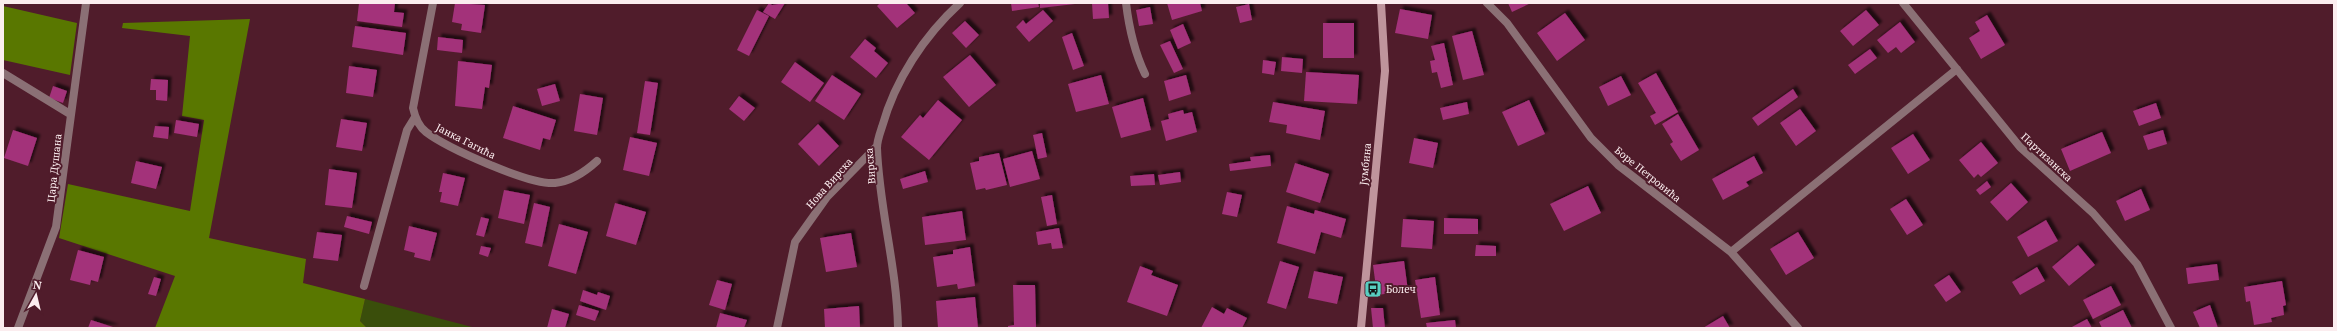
<svg xmlns="http://www.w3.org/2000/svg" width="2337" height="331" font-family="'Noto Serif',serif">
	<style>
		.green { fill: #3a4e0b }
		.forest { fill: #597700 }
		.building { fill: #a3317a; filter: url(#shadow) }
		.lines { fill: none; stroke-linecap: round; stroke-linejoin: round }
		.street { stroke: #8b7075; stroke-width: 8 }
		.secondary { stroke: #bf949c; stroke-width: 8 }
		.labels { text-anchor: middle; dominant-baseline: central; stroke-width: 4; stroke-linejoin: round; paint-order: stroke }
		.street-label { font-size: 10px; fill: #fbedef; stroke: #501c2b }
		.poi-label { font-size: 10px; fill: #fbedef; stroke: #501c2b; text-anchor: start }
	</style>
	<defs>
		<filter id="shadow"><feDropShadow dx="3.5" dy="-3.5" stdDeviation="1" flood-color="#0009"/></filter>
	</defs>
	<rect width="100%" height="100%" fill="#501c2b"/>
	<path class="green" d="M365 299 476 328H367L360 321Z"/>
	<path class="forest" d="M3 6 77 23 70 75 3 60Z
		M250 19 209 238 306 259 303 283 365 299 360 321 367 328H155L175 276 59 238 68 184 190 211 204 120 182 116 190 36 122 28 123 23Z"/>
	<path class="building" d="M359 3H395L394 12 404 13 402 27 357 21Z
		M455 3 485 5 481 33 461 30 462 24 452 22Z
		M769 3 772 5 785 3 775 19 763 12Z
		M880 3H906L915 13 897 28 877 6Z
		M1011 3H1038L1039 7 1012 11Z
		M1040 3H1075V4L1040 8Z
		M1092 3H1108L1109 18 1093 19Z
		M1167 3H1200L1202 11 1172 20Z
		M1508 3H1531L1512 12Z
		M1249 4 1252 20 1240 23 1236 7Z
		M1150 7 1153 24 1139 26 1136 10Z
		M1400 9 1432 15 1428 39 1395 33Z
		M757 10 769 16 749 56 737 50Z
		M1043 10 1053 21 1029 42 1016 27 1023 20 1026 24Z
		M1866 10 1879 25 1853 46 1840 31Z
		M1565 13 1585 40 1557 61 1537 33Z
		M1987 15 2005 45 1981 59 1969 38 1980 31 1975 22Z
		M965 21 979 35 966 48 952 33Z
		M1900 22 1915 42 1901 53 1896 47 1888 53 1877 40Z
		M1323 23H1354V58H1323Z
		M1183 24 1191 43 1178 49 1170 30Z
		M355 26 406 33 403 55 352 47Z
		M1472 31 1484 75 1463 80 1452 36Z
		M1072 33 1084 66 1073 70 1062 37Z
		M438 37 463 40 462 53 437 50Z
		M865 39 876 48 874 51 888 63 876 78 850 57Z
		M1170 41 1183 69 1174 73 1160 45Z
		M1444 43 1453 85 1441 88 1437 72 1432 73 1430 61 1435 60 1431 46Z
		M1870 49 1877 58 1855 74 1848 65Z
		M970 55 996 85 969 107 943 77Z
		M1282 57 1303 59 1302 73 1281 71Z
		M1263 60 1276 62 1274 75 1262 73Z
		M458 61 492 65 489 88 485 87 482 109 455 106Z
		M795 62 824 83 810 102 781 82Z
		M349 66 377 70 373 97 346 93Z
		M1306 72 1359 75 1357 104 1304 101Z
		M1656 73 1678 112 1655 125 1650 116 1656 113 1638 83Z
		M832 75 861 94 844 120 815 101Z
		M1101 75 1109 104 1076 112 1068 84Z
		M1186 75 1191 94 1169 101 1164 81Z
		M1621 76 1631 95 1608 106 1599 87Z
		M151 79 168 80 167 101 156 100V90H150Z
		M645 81 658 83 650 135 637 133Z
		M555 84 560 101 542 106 537 89Z
		M53 86 67 91 63 103 49 98Z
		M1793 89 1798 97 1758 126 1752 118Z
		M580 94 603 98 597 135 574 131Z
		M739 96 755 108 744 121 729 109Z
		M1143 98 1151 130 1121 138 1112 107Z
		M938 100 962 120 929 160 901 137 920 115 923 118Z
		M1529 100 1545 134 1518 146 1502 112Z
		M1273 102 1325 111 1320 140 1286 133 1287 125 1269 122Z
		M1467 102 1469 114 1443 120 1440 108Z
		M2156 103 2161 118 2139 126 2133 111Z
		M513 106 556 120 550 140 543 138 540 150 503 138Z
		M1800 109 1816 131 1796 146 1780 123Z
		M1183 110 1184 114 1192 112 1197 132 1166 141 1161 121 1169 119 1168 114Z
		M1678 114 1699 150 1681 161 1670 144 1673 142 1662 124Z
		M341 119 367 123 362 151 336 147Z
		M176 120 199 124 197 137 174 133Z
		M818 124 839 146 819 166 798 144Z
		M155 126 169 127 168 139 153 137Z
		M13 130 37 138 28 166 4 158Z
		M2163 130 2167 144 2148 150 2143 136Z
		M2102 132 2111 153 2070 171 2061 149Z
		M1042 133 1047 157 1038 159 1033 135Z
		M1913 134 1930 160 1908 174 1891 148Z
		M630 137 657 143 649 176 623 170Z
		M1414 138 1438 143 1433 168 1409 163Z
		M1981 142 1998 163 1981 177 1978 174 1974 178 1959 160Z
		M1032 151 1040 179 1010 187 1003 159Z
		M999 153 1007 185 986 190 985 188 976 190 970 163 979 161V157Z
		M1270 155 1271 166 1230 171 1229 164 1251 161 1250 157Z
		M1754 156 1763 173 1746 182 1749 186 1723 200 1712 179Z
		M136 161 162 167 156 189 131 183Z
		M1295 163 1329 174 1320 203 1286 192Z
		M329 169 357 173 352 208 325 205Z
		M925 171 928 182 903 189 900 179Z
		M1180 172 1181 182 1160 185 1158 175Z
		M443 173 465 178 458 206 440 202 442 192H439Z
		M1154 174 1155 185 1131 186 1130 176Z
		M1987 181 1991 187 1980 195 1976 190Z
		M2011 183 2028 202 2007 221 1990 202Z
		M1588 186 1601 213 1564 231 1550 204Z
		M2141 189 2150 210 2125 221 2116 201Z
		M504 190 530 195 524 224 498 218Z
		M1227 192 1242 195 1237 217 1222 214Z
		M1052 195 1057 224 1047 226 1041 197Z
		M1906 199 1923 225 1907 235 1890 209Z
		M534 203 550 207 542 247 525 243Z
		M615 203 646 212 636 245 606 236Z
		M1287 206 1314 214 1315 210 1346 219 1341 238 1321 232 1315 254 1277 243Z
		M962 211 966 240 925 245 922 217Z
		M347 216 372 222 369 234 344 227Z
		M481 217 489 219 484 237 476 235Z
		M1444 218 1478 219V234H1444Z
		M1403 219 1434 221 1432 249 1401 247Z
		M2046 220 2058 241 2028 257 2017 237Z
		M559 224 588 232 576 274 548 266Z
		M409 226 437 233 430 261 414 257 415 253 404 250Z
		M1059 228 1063 248 1052 249 1051 243 1038 245 1036 232Z
		M317 232 342 235 338 261 313 258Z
		M1798 232 1814 258 1786 275 1770 249Z
		M851 233 857 267 826 272 820 238Z
		M1476 245 1496 246V256H1475Z
		M2078 245 2095 265 2069 286 2052 267Z
		M481 246 491 248 488 257 479 254Z
		M970 247 975 286 958 289 957 284 937 287 933 257 953 254V250Z
		M78 250 104 257 98 282 91 280 90 285 70 280Z
		M1280 261 1299 267 1286 309 1267 303Z
		M1404 261 1408 291 1377 295 1373 265Z
		M2217 264 2219 280 2188 284 2186 268Z
		M1140 266 1153 271 1151 275 1178 285 1167 316 1127 302Z
		M2037 267 2045 281 2020 295 2012 282Z
		M1314 271 1343 277 1337 304 1308 298Z
		M1949 275 1961 292 1946 302 1934 285Z
		M154 277 161 279 156 296 148 294Z
		M1435 277 1440 315 1421 318 1415 280Z
		M717 280 732 284 725 310 709 305Z
		M2282 281 2286 305 2283 306 2284 315 2271 318 2272 322 2254 325 2250 301 2246 302 2244 287Z
		M1013 285H1035L1036 328H1008V326L1014 325Z
		M2111 286 2121 305 2093 319 2083 300Z
		M583 290 597 295 598 292 610 296 606 310 580 301Z
		M975 297 978 328H938L936 301Z
		M579 305 599 311 595 321 576 315Z
		M2210 305 2218 328H2200L2193 312Z
		M859 306 860 328H825L824 309Z
		M1212 307 1224 314 1227 308 1247 318 1242 328H1201Z
		M1371 308H1383L1385 328H1373Z
		M552 309 569 314 565 328H547Z
		M2123 310 2132 328H2102L2099 322Z
		M720 313 747 320 744 328H716Z
		M1723 316 1730 328H1703Z
		M2087 319 2092 328H2070Z
		M91 320 116 328H88Z
		M1455 320 1456 328H1427L1426 323Z"/>
	<g class="lines">
		<path class="street" d="M433 3 413 108C415 117 418 126 426 132 447 148 529 185 555 183 572 181 585 172 597 161
			M1126 3C1129 28 1134 51 1145 74
			M1487 3 1507 23 1591 138 1618 165 1731 252 1798 328
			M1903 3 2020 147 2093 213 2137 264 2171 328
			M3 73 70 114
			M1731 252 1957 69
			M364 286 407 130 415 117
			M18 328 56 227 86 3
			M777 328 795 242 827 197 877 146
			M898 328C897 267 879 208 877 148 877 141 880 133 882 127 895 80 924 36 960 3"/>
		<path class="secondary" d="M1361 328 1385 71 1381 3"/>
	</g>
	<defs>
		<g id="bus-square" transform="scale(0.9)"><rect x="-9" y="-9" width="18" height="18" rx="4" fill="#58cec1" stroke="#501c2b"/><path d="M-5-6H5V4H4V6H2V4H-2V6H-4V4H-5ZM-3.5-4V0h7V-4ZM-3.5 1.2v1.5H-2V1.2ZM2 1.2v1.5H3.5V1.2Z" fill="#111"/></g>
	</defs>
	<g fill-rule="evenodd">
		<use href="#bus-square" x="1373" y="289"/>
	</g>
	<g class="labels">
		<g class="street-label">
			<text transform="translate(466 141) rotate(27)">Јанка Гагића</text>
			<text transform="translate(2047 157) rotate(43)">Партизанска</text>
			<text transform="translate(1365 164) rotate(-84)">Јумбина</text>
			<text transform="translate(870 166) rotate(-95)">Вирска</text>
			<text transform="translate(54 168) rotate(-84)">Цара Душана</text>
			<text transform="translate(1648 174) rotate(39)">Боре Петровића</text>
			<text transform="translate(829 183) rotate(-48)">Нова Вирска</text>
		</g>
		<g class="poi-label">
			<text x="1386" y="289">Болеч</text>
		</g>
	</g>
	<rect width="2337" height="331" fill="none" stroke="#fbedef" stroke-width="8"/>
	<g transform="translate(36 295) rotate(8)" stroke="#501c2b" stroke-width="3" paint-order="stroke">
	<path d="M0-3L7 15L0 10L-7 15Z" fill="#fbedef"/>
	<text y="-6" font-size="11" font-weight="bold" text-anchor="middle" fill="#fbedef">N</text>
	</g>
</svg>
